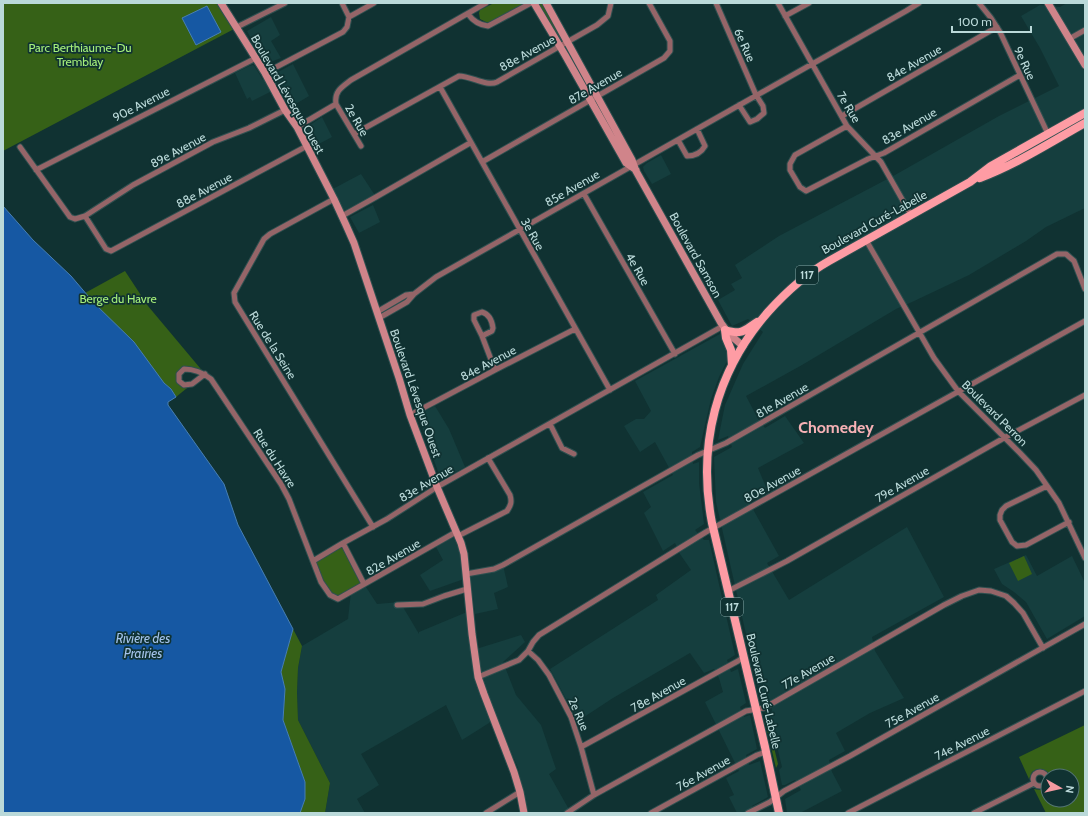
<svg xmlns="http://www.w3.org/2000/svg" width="1088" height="816" font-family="Cabin,sans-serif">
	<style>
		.built { fill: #153e3e }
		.green { fill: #366117 }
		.water { fill: #1658a3; stroke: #477fb3 }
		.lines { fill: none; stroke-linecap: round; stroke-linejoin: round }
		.street-casing { stroke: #2f5050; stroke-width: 7 }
		.secondary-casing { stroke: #2f5050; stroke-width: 9 }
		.primary-casing { stroke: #2f5050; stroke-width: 10 }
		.street { stroke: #956568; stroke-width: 5 }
		.secondary { stroke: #d0848a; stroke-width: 7 }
		.primary { stroke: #fe9ca4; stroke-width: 8 }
		.labels { text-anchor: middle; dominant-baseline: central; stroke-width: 3.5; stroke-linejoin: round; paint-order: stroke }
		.shield { fill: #103232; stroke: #87a7a7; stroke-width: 1 }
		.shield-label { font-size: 11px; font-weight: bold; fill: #bad9d9 }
		.street-label { font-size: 12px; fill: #bad9d9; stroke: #103232 }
		.park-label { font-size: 12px; fill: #a5ef7a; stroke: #103232 }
		.water-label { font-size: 13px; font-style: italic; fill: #a4c3eb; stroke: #103232 }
		.district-label { font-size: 16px; font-weight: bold; fill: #f6b1b5; stroke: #103232 }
	</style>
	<rect width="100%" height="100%" fill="#103232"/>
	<path class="built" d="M1067 3H1085V208L1046 227 1026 241 969 275 912 302 896 309 802 365 746 396 758 419 765 428 785 416 804 443 758 468 768 492 749 502 779 556 767 563 789 600 907 527 944 597 872 637 875 651 904 698 870 713 836 733 845 751 829 760 832 772 842 791 800 813H787L785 799 801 790 795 780 785 785H782L779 770 782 767 770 717 772 710 769 699 761 700 716 502 714 457 732 447 728 436 718 440 725 405 743 364 763 332 748 319 732 326 718 300 735 290 731 284 742 278 735 265 779 236 895 175 999 116 1059 86 1040 48 1021 16 1040 5 1060 7Z
		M271 17 280 35 271 41 281 58 265 64 247 31Z
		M293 64 309 96 289 108 278 88 252 101 250 97 247 99 235 73 249 66 253 65 255 67 263 80Z
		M322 117 332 137 313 147 304 129Z
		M661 155 671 174 652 184 644 171 643 167 647 163Z
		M361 174 376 197 342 216 329 191Z
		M373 205 380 222 359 233 350 217Z
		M720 334 726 345 729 354 727 361 719 377 711 399 700 447 692 452 693 464 699 462V483L704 524 695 530 704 540H709L735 655 727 660 731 672 738 669 746 703 740 707 744 717 750 715 757 749 746 755 749 765 760 761 768 797 752 806 757 813H737L729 797 734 795 726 778 739 771 705 702 723 692 719 678 714 669 704 673 690 653 613 698 578 721 550 669 658 600 656 595 691 570 680 554 675 543 663 551 644 513 651 507 643 492 673 475 655 442 640 452 624 426 636 419H644L651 411 635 381Z
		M435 406 449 429 465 467 441 480 418 415Z
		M455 536 462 558 464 579 430 591 420 575 443 560 436 547Z
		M1026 555 1037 576 1072 556 1085 583V616L1047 639 1026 602 1014 592 1002 584 994 569Z
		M503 565 508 587 494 593 498 609 475 614 470 572Z
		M364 584 377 604 400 602 419 634V632L467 612 476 649 521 635 525 642 503 662 516 695 541 725 556 769 549 774 571 813H528L518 768 496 716 489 723 462 740 446 705 361 754 379 785 357 799 365 813H325L330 783 298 720 297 692 298 668 302 646 348 619 351 592Z"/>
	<path class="green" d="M3 3H218L234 29 3 151Z
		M494 3H525L492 22H486L480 19 479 13 480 10Z
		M538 3H542L560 37H559Z
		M125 271 148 306 205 374 184 369 179 381 192 384 176 397 171 389 164 383 85 293Z
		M343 543 364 584 338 599 330 595 313 561Z
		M1024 556 1032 574 1018 581 1009 563Z
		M293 629 302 646 298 668 297 692 298 720 330 783 325 813H300L305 799V782L283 720 285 689 281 672Z
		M767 711H768L769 714 767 718 778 764 776 768 764 717 766 716 765 713 767 712Z
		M1085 725V813H1046L1034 789 1041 790V789L1046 787 1048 784V800H1072V776H1049C1047 771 1043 769 1038 770L1037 769 1032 772 1029 779 1019 757Z"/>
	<path class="water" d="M207 6 221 32 196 45 182 18Z
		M3 206 33 240 71 276 94 303 134 342 164 383 171 389 176 397 168 402V405L224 484 238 525 293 629 281 672 285 689 283 720 305 782V799L300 813H3Z"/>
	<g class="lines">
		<g class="street-casing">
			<path id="street" d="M342 3 349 17
				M716 3 756 95 763 106 764 113 757 119 750 122 739 105
				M778 3 847 126 881 162 911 215
				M979 3 991 18 1000 32 1048 134
				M468 14C473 21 479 25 488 26L531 3
				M785 16 809 3
				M237 27 285 3
				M1069 39 1085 30
				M265 73 343 32 347 27 349 17 374 3
				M440 87 610 390
				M842 116 997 27
				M847 126 795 155 790 164V170L800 187 806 191 868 159 884 153 1020 75
				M297 127 336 104
				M354 134 459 76C471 76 487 87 497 82L597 25 608 16 611 3
				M678 140 687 156C695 156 701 153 705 146L697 129
				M361 146 336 104C334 91 342 87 351 80L486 3
				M20 147 70 217 75 219 85 216 133 185 213 142 249 128 285 110
				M482 162 664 58 670 51V41L649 3
				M36 170 256 58
				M584 194 675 354
				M334 199 270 234 264 239 234 293 235 302 373 527
				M85 216 106 249 111 251 307 146
				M342 216 376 197 470 143
				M866 240 934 358 958 391 1020 453 1036 470 1059 503 1085 558
				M377 312 406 295 414 294
				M482 312C489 314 492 321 493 328L492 331 482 336 474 320V315Z
				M379 318 407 302 414 294 436 277 697 129 906 11 919 3
				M482 336 495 370
				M205 374 192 384 184 385 179 381V374L184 369C194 369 202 372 211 379L281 484 289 499 321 582 330 595 338 599 456 532
				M410 415 495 370 575 329
				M550 424 562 448 574 454
				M1047 486 1006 506 1002 510 1000 515V520L1012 542 1017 546 1026 545 1069 522
				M458 536 507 511C511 505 512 502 510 495L488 458
				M343 543 364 584
				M313 561 343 543 387 519 437 487 723 326
				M466 574 494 569 503 565 698 455 726 443 1057 254H1066L1074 261 1085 289
				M728 591 787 561 1004 438 1085 395
				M397 605 423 604 444 596 467 589
				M528 651 538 660 549 675 571 717 581 747 594 795
				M478 677 519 660 528 651 533 642 539 635 706 532 1085 321
				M581 747 738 661 744 657
				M1033 779a7 7 0 1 1 14 0a7 7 0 1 1-14 0Z
				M486 813 520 792
				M567 813 594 795 746 711 764 708 944 605 962 596 979 590 991 591 1006 596 1014 603 1023 613 1043 648
				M651 813 757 755 766 752
				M748 813 770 802 784 791 850 756 1085 624
				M848 813 1085 691
				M974 813 1034 783"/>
		</g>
		<g class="secondary-casing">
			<path id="secondary" d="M221 3 265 73 285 110 297 127 334 199 346 225 354 243 399 378 410 415 437 487 461 543 464 554 472 634 478 677 484 694 514 772 520 792 524 813
				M534 3 565 55 626 163 636 170
				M546 3 632 160 636 171 721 323 729 334 743 346
				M1048 3 1085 65"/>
		</g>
		<g class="primary-casing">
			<path id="primary" d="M980 178C1017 164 1051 142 1085 123
				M732 365 731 350 726 338 725 330C743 335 743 331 757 322
				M779 813 765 747 712 523C697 445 716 371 768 312 786 292 806 274 829 261L970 182 991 166 1085 113"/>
		</g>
		<use href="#street" class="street"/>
		<use href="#secondary" class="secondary"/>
		<use href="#primary" class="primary"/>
	</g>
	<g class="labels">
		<g class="shield">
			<rect x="796" y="266" width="22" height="18" rx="3"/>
			<rect x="721" y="598" width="22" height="18" rx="3"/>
		</g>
		<g class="shield-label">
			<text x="807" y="275">117</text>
			<text x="732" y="607">117</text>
		</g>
		<g class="street-label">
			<text transform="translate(745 45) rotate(66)">6e Rue</text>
			<text transform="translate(527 53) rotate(-29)">88e Avenue</text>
			<text transform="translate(914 63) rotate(-30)">84e Avenue</text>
			<text transform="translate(1025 63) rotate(65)">9e Rue</text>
			<text transform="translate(595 86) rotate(-30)">87e Avenue</text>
			<text transform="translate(288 94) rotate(60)">Boulevard Lévesque Ouest</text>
			<text transform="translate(141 104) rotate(-27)">90e Avenue</text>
			<text transform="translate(849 107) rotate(59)">7e Rue</text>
			<text transform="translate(357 120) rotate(60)">2e Rue</text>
			<text transform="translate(909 126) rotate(-30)">83e Avenue</text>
			<text transform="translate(178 150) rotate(-28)">89e Avenue</text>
			<text transform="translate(572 188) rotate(-30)">85e Avenue</text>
			<text transform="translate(204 190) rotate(-28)">88e Avenue</text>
			<text transform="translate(874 222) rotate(-29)">Boulevard Curé-Labelle</text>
			<text transform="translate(533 234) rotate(61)">3e Rue</text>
			<text transform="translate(696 255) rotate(61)">Boulevard Samson</text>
			<text transform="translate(638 269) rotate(60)">4e Rue</text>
			<text transform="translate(273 345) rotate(58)">Rue de la Seine</text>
			<text transform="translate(488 363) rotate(-28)">84e Avenue</text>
			<text transform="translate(416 393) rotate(71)">Boulevard Lévesque Ouest</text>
			<text transform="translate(782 400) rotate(-30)">81e Avenue</text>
			<text transform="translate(995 413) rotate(45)">Boulevard Perron</text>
			<text transform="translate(275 458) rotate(57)">Rue du Havre</text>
			<text transform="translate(426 483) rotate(-31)">83e Avenue</text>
			<text transform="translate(772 484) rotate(-29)">80e Avenue</text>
			<text transform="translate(902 484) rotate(-30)">79e Avenue</text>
			<text transform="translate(393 557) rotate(-30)">82e Avenue</text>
			<text transform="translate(808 671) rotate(-30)">77e Avenue</text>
			<text transform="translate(764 691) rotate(77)">Boulevard Curé-Labelle</text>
			<text transform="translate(658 694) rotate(-29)">78e Avenue</text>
			<text transform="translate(912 710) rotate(-29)">75e Avenue</text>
			<text transform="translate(579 714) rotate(67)">2e Rue</text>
			<text transform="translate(962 743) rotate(-27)">74e Avenue</text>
			<text transform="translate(703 773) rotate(-29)">76e Avenue</text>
		</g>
		<g class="park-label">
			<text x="80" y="47">Parc Berthiaume-Du<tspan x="80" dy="14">Tremblay</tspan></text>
			<text x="118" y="298">Berge du Havre</text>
		</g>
		<g class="water-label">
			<text x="143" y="638">Rivière des<tspan x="143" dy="15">Prairies</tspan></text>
		</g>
		<g class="district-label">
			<text x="836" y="427">Chomedey</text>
		</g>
	</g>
	<rect width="1088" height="816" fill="none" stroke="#bad9d9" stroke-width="8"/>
	<g transform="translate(1060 788) rotate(98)"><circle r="19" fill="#103232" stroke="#547575"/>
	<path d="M0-3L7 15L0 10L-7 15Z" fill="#f49aa1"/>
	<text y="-6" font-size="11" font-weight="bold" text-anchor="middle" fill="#bad9d9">N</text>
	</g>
	<path d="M952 26v6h79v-6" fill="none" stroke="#bad9d9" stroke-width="2"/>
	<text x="958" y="26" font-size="12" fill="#bad9d9" stroke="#103232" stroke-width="3" paint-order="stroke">100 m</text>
</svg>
